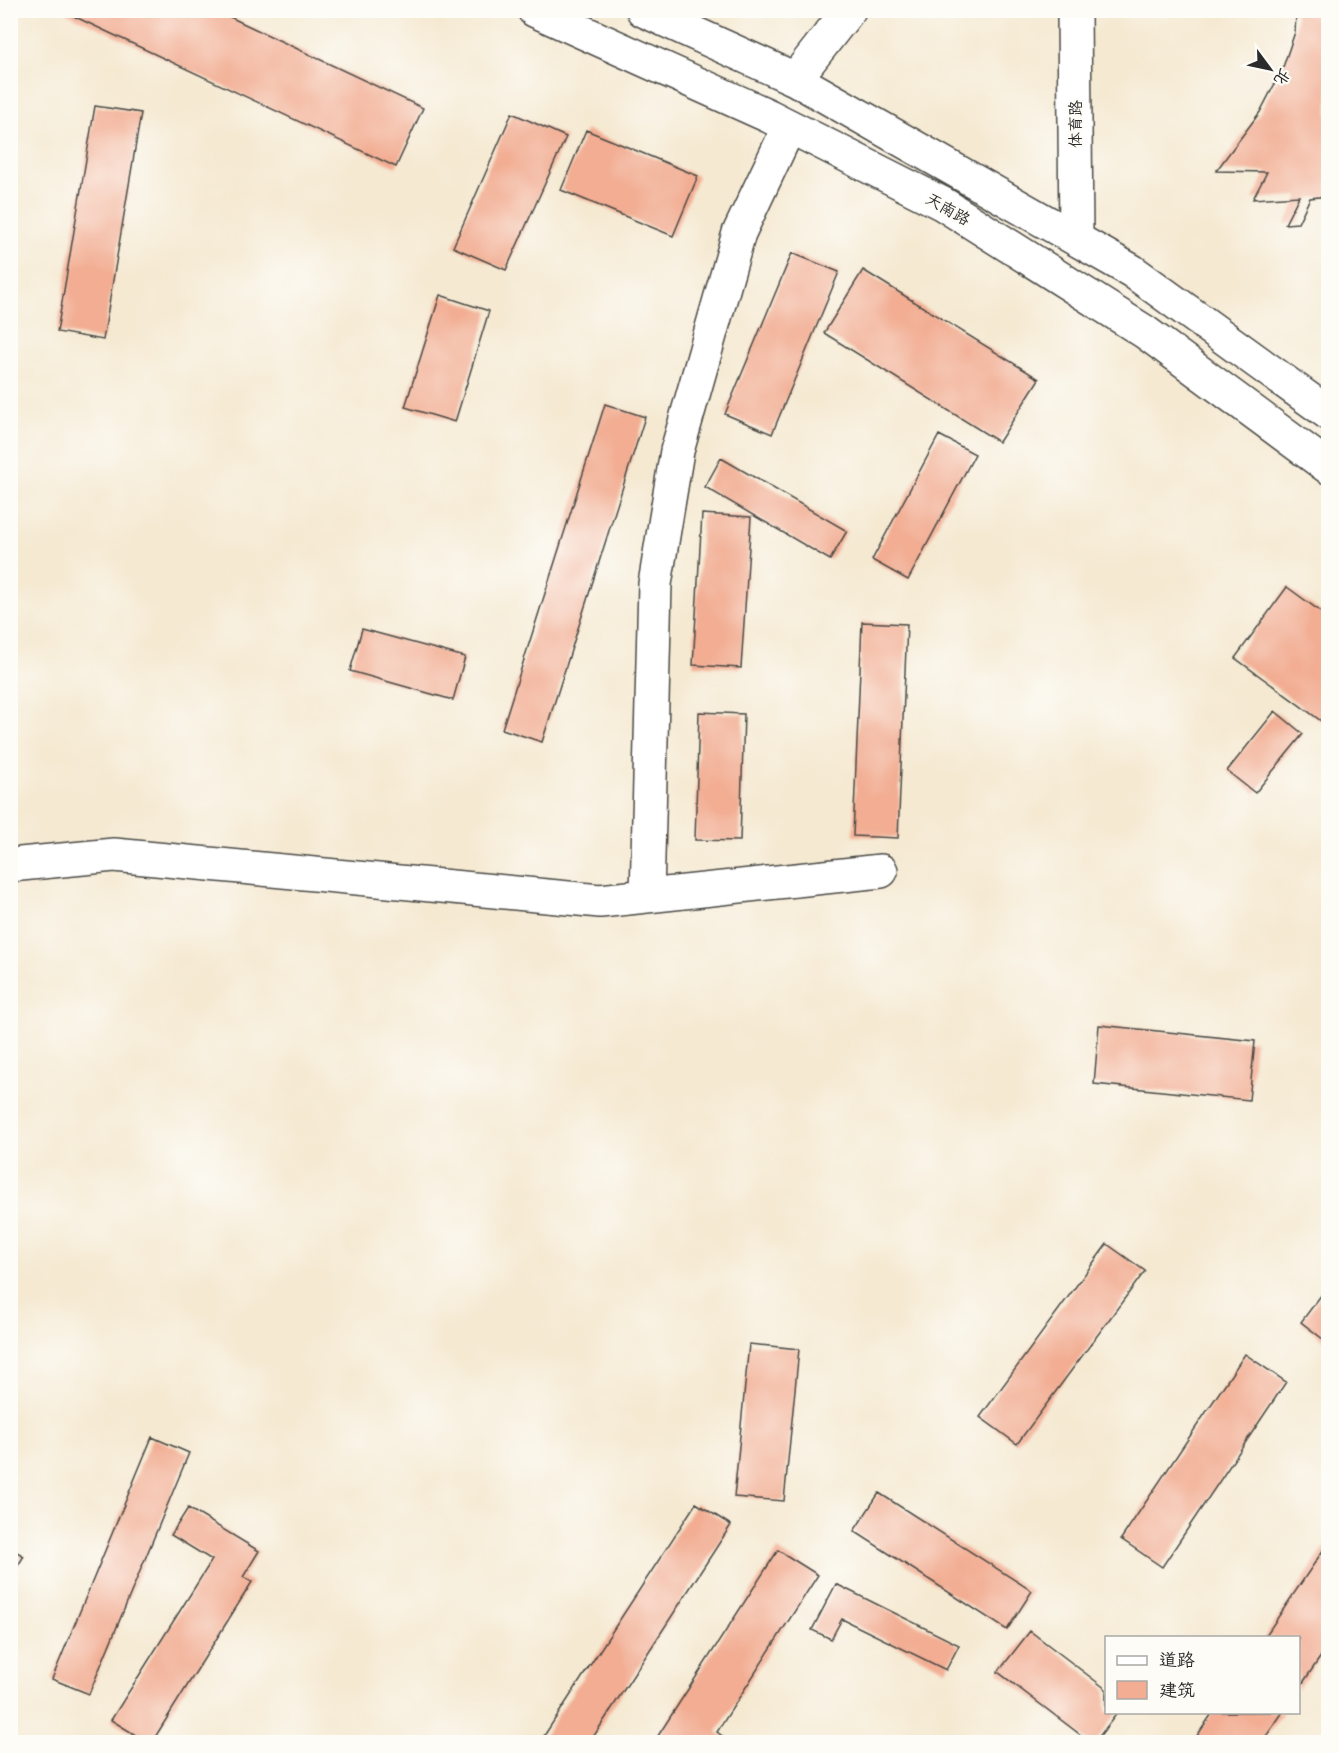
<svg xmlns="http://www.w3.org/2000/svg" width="1339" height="1753" font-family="Sriracha,'LXGW WenKai TC',sans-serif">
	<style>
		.building { fill: #f2ad93 }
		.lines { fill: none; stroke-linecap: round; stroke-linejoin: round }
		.minor-casing { stroke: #494844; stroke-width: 36 }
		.minor { stroke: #fff; stroke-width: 33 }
		.labels { text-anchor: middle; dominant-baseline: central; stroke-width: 4.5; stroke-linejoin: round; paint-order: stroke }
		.street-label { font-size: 16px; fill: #2b2b2b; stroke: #fdfcf7 }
	</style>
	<rect width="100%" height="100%" fill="#fdfcf7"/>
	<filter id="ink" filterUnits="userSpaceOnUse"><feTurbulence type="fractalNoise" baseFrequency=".0167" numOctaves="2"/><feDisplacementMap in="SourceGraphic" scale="12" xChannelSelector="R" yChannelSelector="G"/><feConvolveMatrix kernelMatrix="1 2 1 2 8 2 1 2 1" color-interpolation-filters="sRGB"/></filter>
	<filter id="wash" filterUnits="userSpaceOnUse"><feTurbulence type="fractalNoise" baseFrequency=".008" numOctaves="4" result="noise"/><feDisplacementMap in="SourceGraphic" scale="24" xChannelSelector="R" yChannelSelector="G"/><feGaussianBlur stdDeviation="1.35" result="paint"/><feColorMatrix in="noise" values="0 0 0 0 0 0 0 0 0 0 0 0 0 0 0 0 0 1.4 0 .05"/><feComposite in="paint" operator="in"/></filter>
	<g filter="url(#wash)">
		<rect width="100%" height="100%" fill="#f5e9d2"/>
		<g id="blocks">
			<path class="building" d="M68 10H215L423 108 396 167 67 13Z
				M1291 10H1328V196L1310 198 1298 223 1285 224 1299 196 1253 199 1267 172 1216 171 1260 112 1282 70 1295 32 1296 15Z
				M95 106 141 113 103 340 57 332Z
				M512 113 566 137 506 270 453 247Z
				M586 130 698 176 673 236 561 190Z
				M792 253 839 272 772 434 725 414Z
				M863 270 1039 379 999 442 824 333Z
				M440 295 489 311 455 422 405 407Z
				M605 404 645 417 542 742 502 729Z
				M939 435 975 454 908 580 872 560Z
				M721 458 847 531 830 560 705 487Z
				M702 514 751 517 741 668 693 665Z
				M1287 587 1328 617V726L1235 658Z
				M862 622 907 624 898 838 853 836Z
				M362 629 465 657 453 700 350 671Z
				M1275 711 1303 734 1255 793 1227 771Z
				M699 712 744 714 740 841 695 840Z
				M1099 1025 1255 1041 1249 1100 1094 1084Z
				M1107 1244 1145 1271 1017 1444 980 1417Z
				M1328 1286V1343L1301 1322Z
				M749 1344 799 1349 784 1501 734 1497Z
				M1245 1354 1286 1382 1162 1567 1121 1539Z
				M152 1437 189 1453 89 1694 52 1679Z
				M879 1493 1032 1591 1007 1630 854 1531Z
				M696 1503 731 1525 590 1742H540Z
				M188 1508 259 1551 243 1577 252 1582 152 1742H147L111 1720 212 1560 171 1535Z
				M1328 1543V1646L1298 1690V1638H1264Z
				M10 1548 24 1556 10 1578Z
				M778 1550 818 1575 717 1732 728 1740 726 1742H654Z
				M836 1584 959 1645 946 1670 842 1619 831 1639 812 1630Z
				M1030 1631 1106 1689V1712H1118L1095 1742H1090L998 1672Z
				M1213 1712H1283L1262 1742H1193Z"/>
		</g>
	</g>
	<g filter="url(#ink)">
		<use href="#blocks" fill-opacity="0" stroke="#494844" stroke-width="1.5"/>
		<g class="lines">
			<g class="minor-casing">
				<path id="minor" d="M534 10 769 116 943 204 1145 332 1328 467
					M643 10 795 79 1132 271 1328 413
					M1074 10 1076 238
					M795 79 849 10
					M10 865 114 855 600 901 881 871
					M647 896 655 584 677 451 739 233 789 127"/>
			</g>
			<use href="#minor" class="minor"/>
		</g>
	</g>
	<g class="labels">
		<g class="street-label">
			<text transform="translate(1075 124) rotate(-90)">体育路</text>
			<text transform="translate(948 209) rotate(30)">天南路</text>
		</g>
	</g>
	<rect width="1339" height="1753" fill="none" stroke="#fdfcf7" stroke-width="36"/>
	<rect x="1105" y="1636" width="195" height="78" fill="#fdfcf7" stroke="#a9a8a5" stroke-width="1.5"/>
	<rect x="1117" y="1656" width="30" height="9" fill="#ffffff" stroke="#a9a8a5" stroke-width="1.5"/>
	<text x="1159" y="1666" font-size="18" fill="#2b2b2b">道路</text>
	<rect x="1117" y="1681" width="30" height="18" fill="#f2ad93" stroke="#a9a8a5" stroke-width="1.5"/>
	<text x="1159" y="1696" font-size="18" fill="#2b2b2b">建筑</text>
	<g transform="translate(1270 69) rotate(123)" stroke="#fdfcf7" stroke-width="4.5" paint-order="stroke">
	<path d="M0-4.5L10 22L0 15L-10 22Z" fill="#2b2b2b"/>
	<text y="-9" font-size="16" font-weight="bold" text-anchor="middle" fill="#2b2b2b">北</text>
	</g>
</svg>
